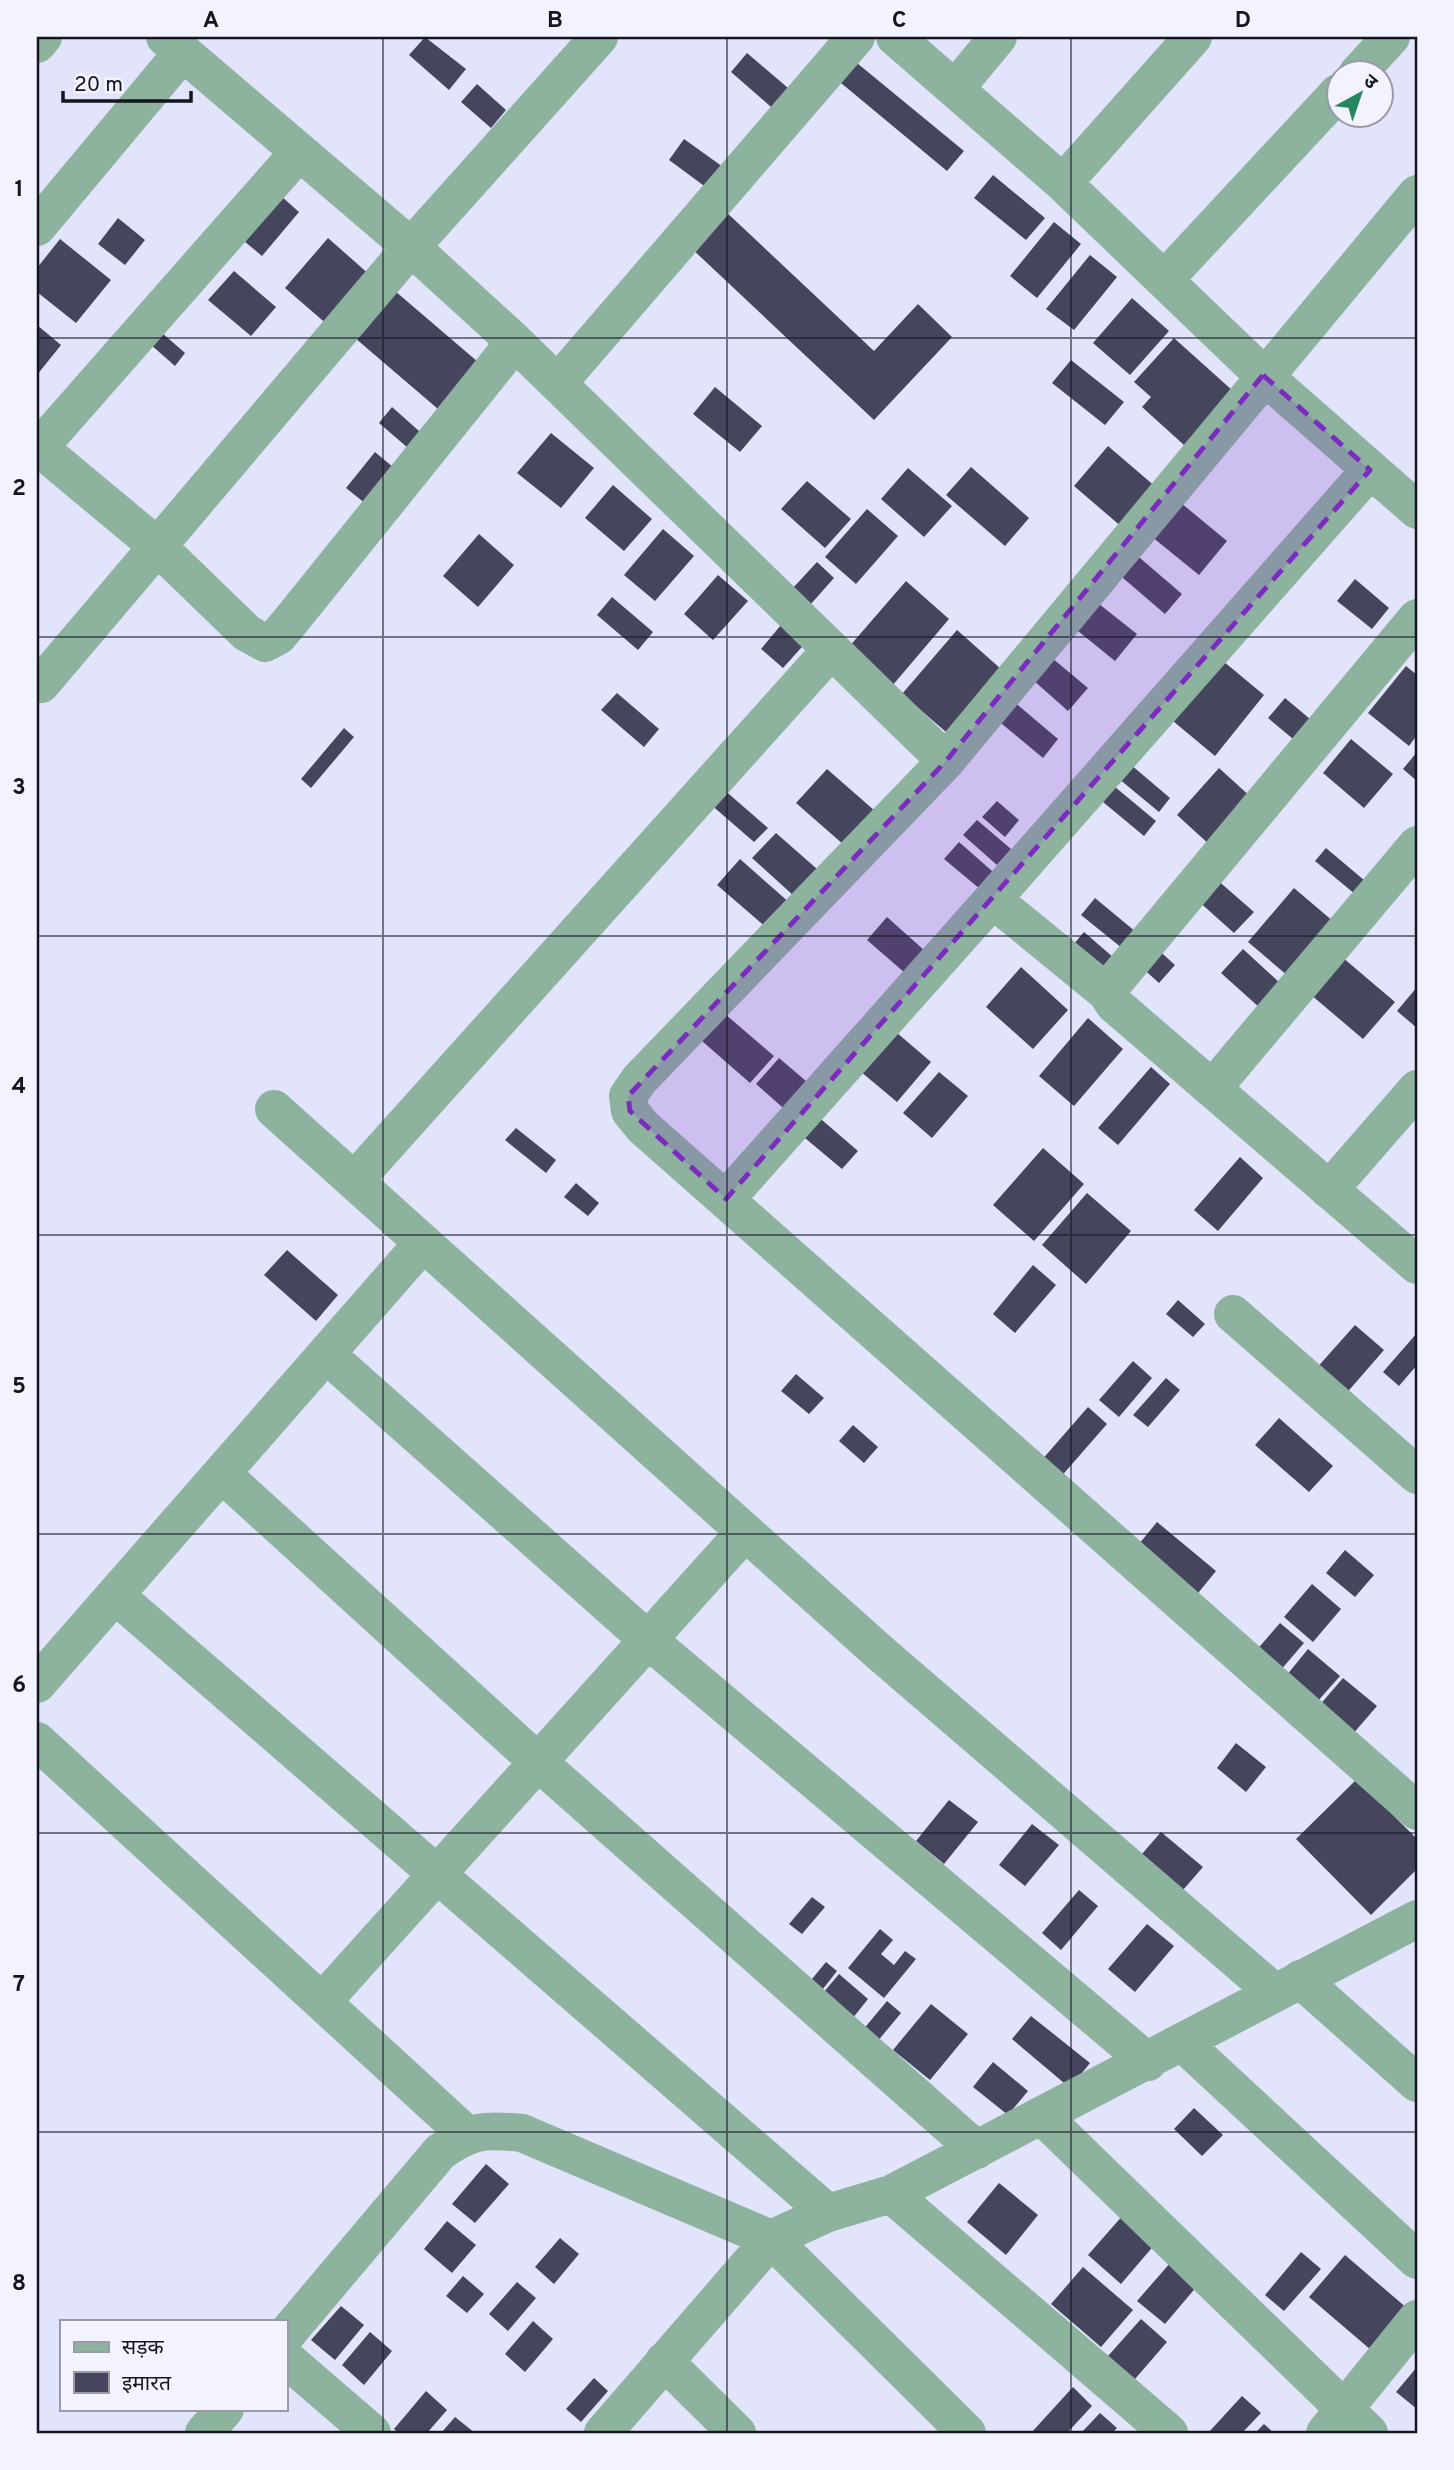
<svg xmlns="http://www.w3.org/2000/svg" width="1454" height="2470" font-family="Overpass,'Noto Sans Devanagari',sans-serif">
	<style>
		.building { fill: #45465e }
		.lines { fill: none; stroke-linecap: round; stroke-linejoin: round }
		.street { stroke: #8db39f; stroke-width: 38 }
		.marked { fill: #7b2cbf; fill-opacity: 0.2; stroke: #7b2cbf; stroke-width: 5; stroke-dasharray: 14 9; stroke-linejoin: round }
		.grid { fill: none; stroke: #14151f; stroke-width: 2; stroke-opacity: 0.55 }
		.neatline { fill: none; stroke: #14151f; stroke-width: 2.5 }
		.grid-label { font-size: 23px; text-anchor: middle; font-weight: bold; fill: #14151f }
	</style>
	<rect width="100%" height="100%" fill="#e2e4fc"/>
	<path class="building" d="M425 37 466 69 449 90 409 55Z
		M747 53 795 94 778 113 731 72Z
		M857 63 964 151 947 171 841 83Z
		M477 84 506 110 491 128 461 102Z
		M684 139 723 167 707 188 669 160Z
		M993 175 1045 218 1026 240 974 198Z
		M281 196 299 212 262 256 244 241Z
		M724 210 874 351 918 304 952 337 874 420 689 246Z
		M118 218 145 240 125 265 98 244Z
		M1054 222 1081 244 1037 298 1010 276Z
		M328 238 371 276 329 326 285 288Z
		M60 239 111 280 76 323 37 292V268Z
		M1090 255 1117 277 1074 330 1046 309Z
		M234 271 276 307 251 336 208 300Z
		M395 291 478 362 438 409 355 338Z
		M1132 298 1169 331 1130 375 1093 343Z
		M37 325 61 345 37 375Z
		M161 332 185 353 175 366 150 344Z
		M1174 338 1233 391 1184 445 1142 407 1151 397 1134 382Z
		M1071 360 1124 402 1105 425 1052 383Z
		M715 387 762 426 740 452 693 414Z
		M392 407 428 439 415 454 379 423Z
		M551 433 594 468 561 508 517 473Z
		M1108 446 1164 494 1130 534 1074 486Z
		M375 452 405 477 376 512 346 488Z
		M971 467 1029 518 1005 546 946 495Z
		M908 468 952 506 924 537 881 499Z
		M807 481 851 519 825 548 781 509Z
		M613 485 652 519 624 551 585 518Z
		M1175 498 1227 541 1199 575 1146 532Z
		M867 509 898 536 856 584 825 557Z
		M663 529 694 556 655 601 624 575Z
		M479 534 514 565 478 607 443 576Z
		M1133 552 1182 594 1165 614 1116 572Z
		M817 562 834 578 810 605 792 589Z
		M718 575 748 601 713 640 684 614Z
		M1355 579 1389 608 1372 629 1337 601Z
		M906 581 949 619 892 686 848 648Z
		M612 597 653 632 638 650 597 615Z
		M1094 600 1137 634 1115 661 1073 627Z
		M786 619 809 639 783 668 761 649Z
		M957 630 1001 669 946 732 902 694Z
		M1052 658 1088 688 1068 711 1033 680Z
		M1223 661 1264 695 1215 756 1173 721Z
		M1406 666 1417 675V735L1409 746 1368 713Z
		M617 693 659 729 644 747 601 710Z
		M1285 698 1322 729 1305 749 1268 718Z
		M1012 700 1058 739 1043 758 996 719Z
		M344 728 354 737 311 788 301 779Z
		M1351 739 1393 774 1364 808 1323 773Z
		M1417 752V781L1403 769Z
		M1130 764 1170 798 1159 812 1118 778Z
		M1219 768 1253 799 1211 846 1177 815Z
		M827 769 875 811 844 845 796 803Z
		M1109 782 1156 821 1144 836 1097 797Z
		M722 788 768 828 754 842 709 803Z
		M997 801 1019 820 1005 837 982 817Z
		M977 820 1011 849 997 865 963 835Z
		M776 833 817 869 794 896 752 858Z
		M959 842 1000 878 986 894 944 859Z
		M1326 848 1371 886 1361 899 1315 861Z
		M740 859 791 904 768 929 717 885Z
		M1215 878 1254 912 1234 933 1196 899Z
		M1294 888 1341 928 1294 981 1248 942Z
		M1095 898 1136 932 1122 948 1081 915Z
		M887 917 925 951 905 973 867 940Z
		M1084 932 1121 964 1104 984 1067 952Z
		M1155 947 1175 965 1159 983 1139 965Z
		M1243 949 1281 984 1260 1008 1221 973Z
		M1342 957 1395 1002 1363 1039 1310 994Z
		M1021 967 1068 1010 1033 1049 986 1007Z
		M1417 987V1028L1397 1011Z
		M725 1014 774 1056 750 1083 702 1041Z
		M1088 1018 1123 1049 1074 1106 1039 1076Z
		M889 1026 931 1062 897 1102 854 1066Z
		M779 1058 813 1087 790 1114 756 1084Z
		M1151 1067 1170 1084 1118 1145 1098 1128Z
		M939 1072 968 1096 932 1138 903 1113Z
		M815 1114 858 1151 842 1169 799 1133Z
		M516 1128 556 1160 546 1173 505 1140Z
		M1043 1148 1084 1184 1034 1241 993 1205Z
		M1240 1157 1263 1178 1218 1231 1194 1210Z
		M576 1183 599 1203 588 1216 564 1197Z
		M1087 1193 1131 1231 1086 1284 1042 1245Z
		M287 1250 338 1295 316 1321 264 1275Z
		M1033 1265 1056 1285 1015 1333 993 1314Z
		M1178 1300 1205 1324 1193 1337 1166 1314Z
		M1355 1325 1384 1350 1344 1396 1314 1371Z
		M1417 1333V1365L1399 1386 1383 1372Z
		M1133 1361 1152 1378 1119 1417 1099 1400Z
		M796 1374 824 1398 809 1414 781 1391Z
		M1166 1378 1180 1390 1148 1427 1133 1415Z
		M1088 1407 1107 1424 1059 1479 1040 1462Z
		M1279 1418 1333 1466 1309 1492 1255 1445Z
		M853 1425 878 1447 864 1463 839 1441Z
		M1157 1522 1216 1571 1190 1603 1130 1555Z
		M1345 1550 1374 1575 1355 1597 1326 1573Z
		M1312 1584 1341 1609 1313 1642 1284 1617Z
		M1280 1623 1304 1643 1279 1672 1255 1652Z
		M1308 1649 1340 1676 1317 1702 1286 1676Z
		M1343 1678 1377 1706 1352 1735 1318 1707Z
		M1236 1743 1266 1767 1246 1792 1217 1768Z
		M1357 1779 1417 1839V1869L1371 1915 1296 1839Z
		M949 1800 978 1822 944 1864 916 1841Z
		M1032 1824 1059 1845 1025 1886 999 1865Z
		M1161 1832 1203 1867 1183 1890 1142 1854Z
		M1079 1890 1098 1906 1061 1950 1042 1933Z
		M812 1897 825 1907 802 1934 789 1924Z
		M1147 1924 1174 1946 1135 1992 1108 1969Z
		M880 1929 893 1940 881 1954 894 1965 905 1951 916 1959 884 1998 848 1968Z
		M826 1962 837 1971 819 1994 807 1985Z
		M839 1974 868 1999 848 2024 818 1999Z
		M887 2001 901 2013 877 2042 862 2031Z
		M931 2004 968 2034 930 2080 893 2050Z
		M1031 2016 1090 2063 1070 2088 1012 2039Z
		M993 2062 1028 2091 1008 2115 973 2087Z
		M1194 2108 1223 2135 1202 2156 1174 2129Z
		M486 2164 509 2184 475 2223 452 2204Z
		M999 2183 1038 2215 1006 2255 967 2222Z
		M1124 2214 1156 2243 1121 2284 1088 2255Z
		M447 2221 476 2245 452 2273 424 2249Z
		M560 2238 579 2254 554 2284 535 2267Z
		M1301 2252 1321 2269 1284 2311 1265 2295Z
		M1345 2255 1408 2309 1371 2350 1309 2297Z
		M1171 2262 1198 2285 1165 2324 1137 2301Z
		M1083 2267 1133 2310 1101 2347 1051 2304Z
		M463 2276 484 2294 467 2313 446 2296Z
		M517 2282 536 2298 508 2331 489 2314Z
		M341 2306 364 2325 335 2360 311 2340Z
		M1141 2319 1167 2342 1135 2379 1108 2356Z
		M533 2321 553 2339 525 2372 505 2354Z
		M370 2332 392 2351 364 2385 342 2365Z
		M1417 2367V2409L1396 2392Z
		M594 2378 608 2391 581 2422 566 2409Z
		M1073 2387 1092 2406 1067 2433H1031Z
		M426 2391 447 2410 427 2433H398L394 2429Z
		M1242 2396 1261 2413 1242 2433H1208Z
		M1100 2413 1117 2428 1112 2433H1081Z
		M455 2417 475 2433H441Z
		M1264 2424 1274 2433H1255Z"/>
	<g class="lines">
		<path class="street" d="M165 37 411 247 515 342 946 761 1417 194
			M895 37 1063 183 1263 375 1417 510
			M37 44 43 37
			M1357 74 1391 37
			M955 89 998 37
			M1063 183 1193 37
			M37 227 183 52
			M1164 280 1338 93
			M558 383 856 37
			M37 446 157 546 247 633 265 643 278 636 293 618 515 342
			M37 450 299 152
			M1417 618 1106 992 1114 1004 1417 1265
			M41 684 411 247 599 37
			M946 761 639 1080 628 1096 630 1111 643 1127 1417 1811
			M984 909 1370 470
			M1212 1089 1417 845
			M274 1109 878 1651 1274 1992
			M354 1181 831 650
			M1329 1190 1417 1089
			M726 1199 984 909 994 905 1002 907 1106 992
			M1233 1314 1417 1475
			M327 1355 647 1639 1148 2062
			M222 1474 538 1762 977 2150
			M115 1595 828 2213
			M37 1684 423 1243
			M37 1741 466 2134
			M1300 1979 1417 2083
			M322 2002 745 1532
			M1183 2043 1417 2260
			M1042 2116 1369 2433
			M891 2194 1169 2433
			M285 2336 440 2152C471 2130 485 2129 522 2133L771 2239 967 2433
			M285 2358 372 2433
			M664 2361 737 2433
			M204 2433 225 2409
			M603 2433 771 2239 828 2213 891 2194 1417 1919
			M1325 2433 1417 2319"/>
	</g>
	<path class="marked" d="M1263 375 1370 470 726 1199 630 1111 628 1096 946 761Z"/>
	<path class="grid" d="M383 37V2433M727 37V2433M1071 37V2433M37 338H1417M37 637H1417M37 936H1417M37 1235H1417M37 1534H1417M37 1833H1417M37 2132H1417"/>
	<rect width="1454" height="2470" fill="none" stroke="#f2f3ff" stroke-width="77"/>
	<rect x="60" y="2320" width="228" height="91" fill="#f2f3ff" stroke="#999aa5" stroke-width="2"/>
	<rect x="74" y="2342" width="35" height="10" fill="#8db39f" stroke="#999aa5" stroke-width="2"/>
	<text x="122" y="2354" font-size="21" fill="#14151f">सड़क</text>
	<rect x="74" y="2372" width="35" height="21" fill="#45465e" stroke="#999aa5" stroke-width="2"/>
	<text x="122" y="2390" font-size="21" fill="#14151f">इमारत</text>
	<g transform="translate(1360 94) rotate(40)"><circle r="33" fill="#f2f3ff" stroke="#999aa5" stroke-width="2"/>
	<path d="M0-5L12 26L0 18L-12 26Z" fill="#26865f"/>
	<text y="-10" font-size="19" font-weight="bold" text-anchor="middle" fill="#14151f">उ</text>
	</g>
	<path d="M63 91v10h128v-10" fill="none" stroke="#14151f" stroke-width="3.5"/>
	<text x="74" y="91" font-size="21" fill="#14151f" stroke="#f2f3ff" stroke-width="5" paint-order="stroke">20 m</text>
	<rect x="38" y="38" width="1378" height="2394" class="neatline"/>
	<g class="grid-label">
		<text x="211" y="27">A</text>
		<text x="555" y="27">B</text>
		<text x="899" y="27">C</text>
		<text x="1243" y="27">D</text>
		<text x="19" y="196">1</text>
		<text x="19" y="495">2</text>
		<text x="19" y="794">3</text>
		<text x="19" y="1093">4</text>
		<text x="19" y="1393">5</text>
		<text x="19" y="1692">6</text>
		<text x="19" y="1991">7</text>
		<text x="19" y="2290">8</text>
	</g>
</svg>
